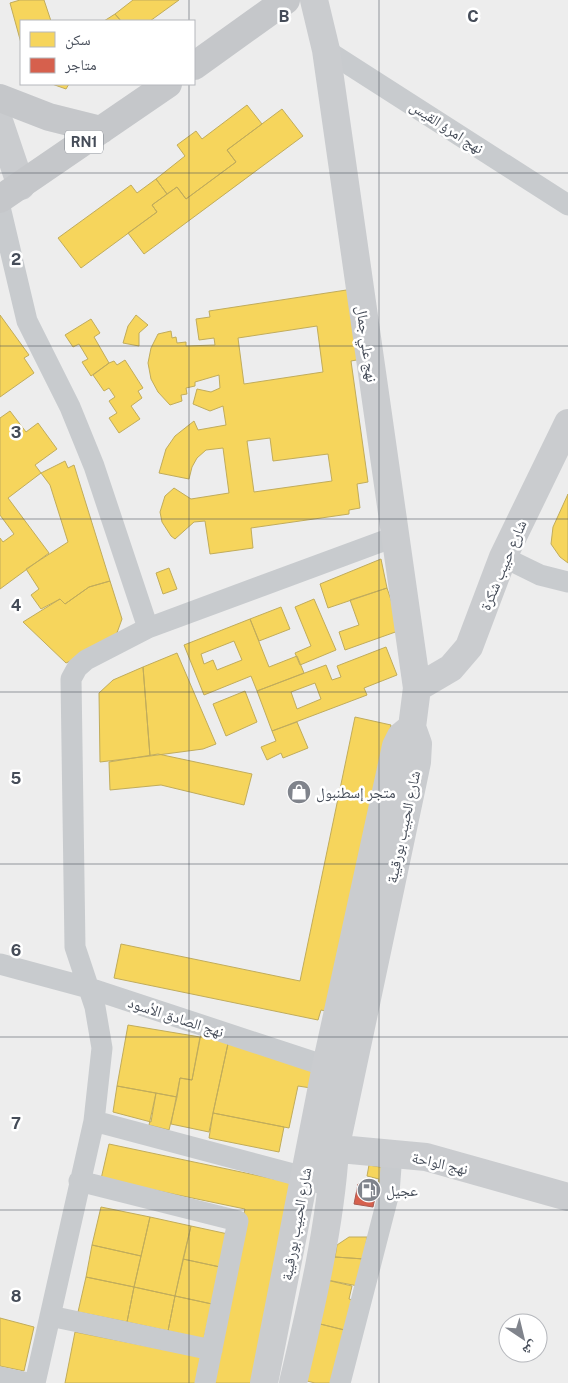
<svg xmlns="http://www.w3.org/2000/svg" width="568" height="1383" font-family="'Public Sans','Noto Naskh Arabic',sans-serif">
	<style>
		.homes { fill: #f6d55c; stroke: #c1ac5b; fill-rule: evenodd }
		.shops { fill: #d6604d; stroke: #aa5a50 }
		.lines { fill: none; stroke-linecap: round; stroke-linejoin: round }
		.street { stroke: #c8cbce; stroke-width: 21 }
		.secondary { stroke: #cacccf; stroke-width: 28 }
		.primary { stroke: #c5c7ca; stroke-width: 28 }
		.grid { fill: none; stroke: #454c58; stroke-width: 1; stroke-opacity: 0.55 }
		.labels { text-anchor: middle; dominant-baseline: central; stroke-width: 5; stroke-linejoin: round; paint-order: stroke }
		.shield { fill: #fff; stroke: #7d828a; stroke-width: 1 }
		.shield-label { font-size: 14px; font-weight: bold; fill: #454c58 }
		.street-label { font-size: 15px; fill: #454c58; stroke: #fff }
		.poi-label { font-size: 15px; fill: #454c58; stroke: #fff; text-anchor: start }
		.grid-label { font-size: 16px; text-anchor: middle; font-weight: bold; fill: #454c58; stroke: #fff; stroke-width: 5; stroke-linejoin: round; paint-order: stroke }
	</style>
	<rect width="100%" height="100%" fill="#ededed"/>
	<path class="homes" d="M20 0H44L51 21H21V43L10 3Z
		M133 0H179L150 21H121L115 14Z
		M115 14 121 21H104Z
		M52 84H69L66 89Z
		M247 105 262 124 227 150 236 162 186 199 177 187 167 194 156 179 185 156 177 145 196 131 202 139Z
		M282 109 303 136 144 254 128 233 157 212 152 205 177 187 186 199 236 162 227 150Z
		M156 179 167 194 152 205 157 212 81 268 58 238 131 185 137 193Z
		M353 289 362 359 351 361 368 482 357 484 360 508 349 510V514L251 528 253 548 210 554 205 521 194 522 175 539 171 536 162 522 160 512 165 496 174 488 191 499 229 493 223 448 206 450 197 458 192 467 189 479 159 473 166 449 175 436 194 421 198 430 226 425 223 406 210 411 193 404 197 389 211 392 220 388 219 375 195 382V386L186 388 187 394 181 395 182 401 170 405 158 392 151 379 148 363 151 348 158 334 171 331 172 338 176 337 177 343 186 342V346L215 345 214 338 199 340 196 319 210 317 209 311ZM317 326 323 372 244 384 238 338ZM270 438 273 461 328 454 332 481 254 492 247 441Z
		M0 315 29 355 24 358 34 373 0 397Z
		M136 315 148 325 139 333V346L123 343 128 326Z
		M91 319 100 333 94 337 109 363 91 376 82 362 88 359 79 344 73 347 65 335Z
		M125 360 143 388 138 391 142 398 131 406 140 419 119 433 109 418 117 413 109 401 115 397 109 388 104 391 93 375 109 363 114 361 117 365Z
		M10 411 26 432 38 423 57 449 35 465 41 473 8 498 49 553 0 589V538L3 542 14 534 0 515V418Z
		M65 461 68 468 74 465 110 581 89 587 65 604 60 599 41 609 31 595 39 589 26 569 68 542 50 485 41 473Z
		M568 494V563L560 557 551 544 553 527Z
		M381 559 387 588 328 608 320 584Z
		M169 568 177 589 163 594 156 573Z
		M110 581 122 619 114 641 66 663 23 622 60 599 65 604 89 587Z
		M387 588 401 630 345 650 339 632 359 625 350 600Z
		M314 599 336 650 300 665 295 653 311 646 295 607Z
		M281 607 290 629 259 641 250 619Z
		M250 619 269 667 297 656 304 673 257 691 251 676 204 695 184 645ZM234 641 242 660 217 670 213 660 204 664 201 654Z
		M386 647 397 675 364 688 367 695 272 731 257 691 326 665 332 680 341 677 337 666ZM315 683 321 699 297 709 291 692Z
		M177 653 216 744 203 749 150 756 143 667Z
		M143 667 150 756 100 762 99 693 113 680Z
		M245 691 257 722 226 736 213 704Z
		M355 717 391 725 330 1012 321 1010 318 1020 114 978 121 944 300 981Z
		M297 722 308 748 283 758 281 753 267 760 261 747 276 741 272 731Z
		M158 754 252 774 244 805 161 785 110 790 109 762Z
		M128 1025 200 1037 192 1080 180 1078 177 1097 117 1086Z
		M201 1034 229 1039 209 1132 171 1124 180 1078 192 1080Z
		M229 1039 317 1056 311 1088 298 1086 289 1128 213 1113Z
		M117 1086 156 1093 151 1122 113 1112Z
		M156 1093 177 1097 169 1130 149 1125Z
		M213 1113 284 1127 279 1152 209 1138Z
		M109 1144 293 1183 251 1383H208L245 1209 101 1179Z
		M369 1165 385 1168 386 1190 377 1188 379 1179 367 1176Z
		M101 1207 150 1217 141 1256 92 1245Z
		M150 1217 191 1226 175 1296 134 1287Z
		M191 1226 228 1234 220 1267 183 1259Z
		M349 1237H367L364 1259 335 1257 337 1245Z
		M92 1245 141 1256 134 1287 86 1277Z
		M335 1257 364 1259 358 1286 322 1279 326 1260Z
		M183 1259 220 1267 212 1304 175 1296Z
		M86 1277 134 1287 127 1322 78 1312Z
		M322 1279 352 1286 349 1299 356 1301 349 1331 312 1322Z
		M134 1287 175 1296 168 1331 127 1322Z
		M175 1296 212 1304 204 1339 168 1331Z
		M0 1318 34 1327 24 1371 0 1366Z
		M312 1322 344 1330 331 1383H315L299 1379Z
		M75 1332 203 1357 197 1383H65Z"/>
	<path class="shops" d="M358 1184 377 1188 373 1207 354 1204Z"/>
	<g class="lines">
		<path class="street" d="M326 50 568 205
			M0 207 27 321 70 407 94 466 148 628
			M503 557 540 575 568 582
			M0 964 89 988 326 1066 341 1069
			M94 1121 304 1177 332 1188
			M79 1181 238 1221 205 1383
			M50 1316 212 1350
			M0 1377 28 1383
			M35 1383 94 1121 102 1048 95 1007 75 947 71 679 77 668 86 660 148 628 394 537
			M340 1383 389 1193 392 1154"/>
		<path class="secondary" d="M0 124 21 186
			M417 688 451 668 469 647 503 557 568 423
			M318 1147 426 1157 568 1197
			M264 1383 326 1066 396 746 401 736 412 727
			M293 1383C311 1307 330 1228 335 1150L417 762 418 744 412 727 417 688 326 50 314 0"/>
		<path class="primary" d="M194 66 286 0
			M0 98 49 117 101 130
			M0 199 168 84"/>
	</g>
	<path class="grid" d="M189 0V21M379 0V1383M189 84V1383M0 173H568M0 346H568M0 519H568M0 692H568M0 864H568M0 1037H568M0 1210H568"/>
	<defs>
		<g id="shop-disc" transform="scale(1.25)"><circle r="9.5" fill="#80848c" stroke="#fff"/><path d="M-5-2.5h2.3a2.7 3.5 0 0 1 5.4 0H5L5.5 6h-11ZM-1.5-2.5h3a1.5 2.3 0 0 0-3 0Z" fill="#fff"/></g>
		<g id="fuel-disc" transform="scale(1.25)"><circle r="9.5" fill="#80848c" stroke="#fff"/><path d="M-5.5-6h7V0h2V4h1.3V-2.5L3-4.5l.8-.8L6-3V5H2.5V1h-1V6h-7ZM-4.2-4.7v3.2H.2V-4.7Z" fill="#fff"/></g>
	</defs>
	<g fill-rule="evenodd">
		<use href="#shop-disc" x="299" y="792"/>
		<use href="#fuel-disc" x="369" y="1190"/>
	</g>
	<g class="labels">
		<rect class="shield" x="65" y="130.5" width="38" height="23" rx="4"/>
		<g class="shield-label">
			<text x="84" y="142">RN1</text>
		</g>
		<g class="street-label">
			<text transform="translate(447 127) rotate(33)">نهج امرؤ القيس</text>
			<text transform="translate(367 344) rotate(82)">نهج علي جمال</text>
			<text transform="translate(503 565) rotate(-67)">شارع حبيب شكرة</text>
			<text transform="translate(403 827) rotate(-78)">شارع الحبيب بورقيبة</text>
			<text transform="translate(176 1017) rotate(18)">نهج الصادق الأسود</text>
			<text transform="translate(440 1163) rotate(13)">نهج الواحة</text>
			<text transform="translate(296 1224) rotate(-80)">شارع الحبيب بورقيبة</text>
		</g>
		<g class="poi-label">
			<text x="316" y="792">متجر إسطنبول</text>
			<text x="386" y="1190">عجيل</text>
		</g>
	</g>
	<g class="grid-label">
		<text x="284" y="22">B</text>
		<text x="473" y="22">C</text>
		<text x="16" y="265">2</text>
		<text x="16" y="438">3</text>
		<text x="16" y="611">4</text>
		<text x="16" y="784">5</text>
		<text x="16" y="956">6</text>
		<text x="16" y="1129">7</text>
		<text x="16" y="1302">8</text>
	</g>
	<rect x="20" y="20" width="175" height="65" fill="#ffffff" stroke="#b5b7bc"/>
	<rect x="30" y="32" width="25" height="15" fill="#f6d55c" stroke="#b5b7bc"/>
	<text x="65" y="45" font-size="15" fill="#454c58">سكن</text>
	<rect x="30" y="58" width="25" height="15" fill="#d6604d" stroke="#b5b7bc"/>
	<text x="65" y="70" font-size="15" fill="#454c58">متاجر</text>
	<g transform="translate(523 1338) rotate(145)"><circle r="24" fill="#ffffff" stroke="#b5b7bc"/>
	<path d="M0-4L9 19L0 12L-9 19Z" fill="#80848c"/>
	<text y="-8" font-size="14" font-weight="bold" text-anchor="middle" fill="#454c58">ش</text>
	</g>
</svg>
